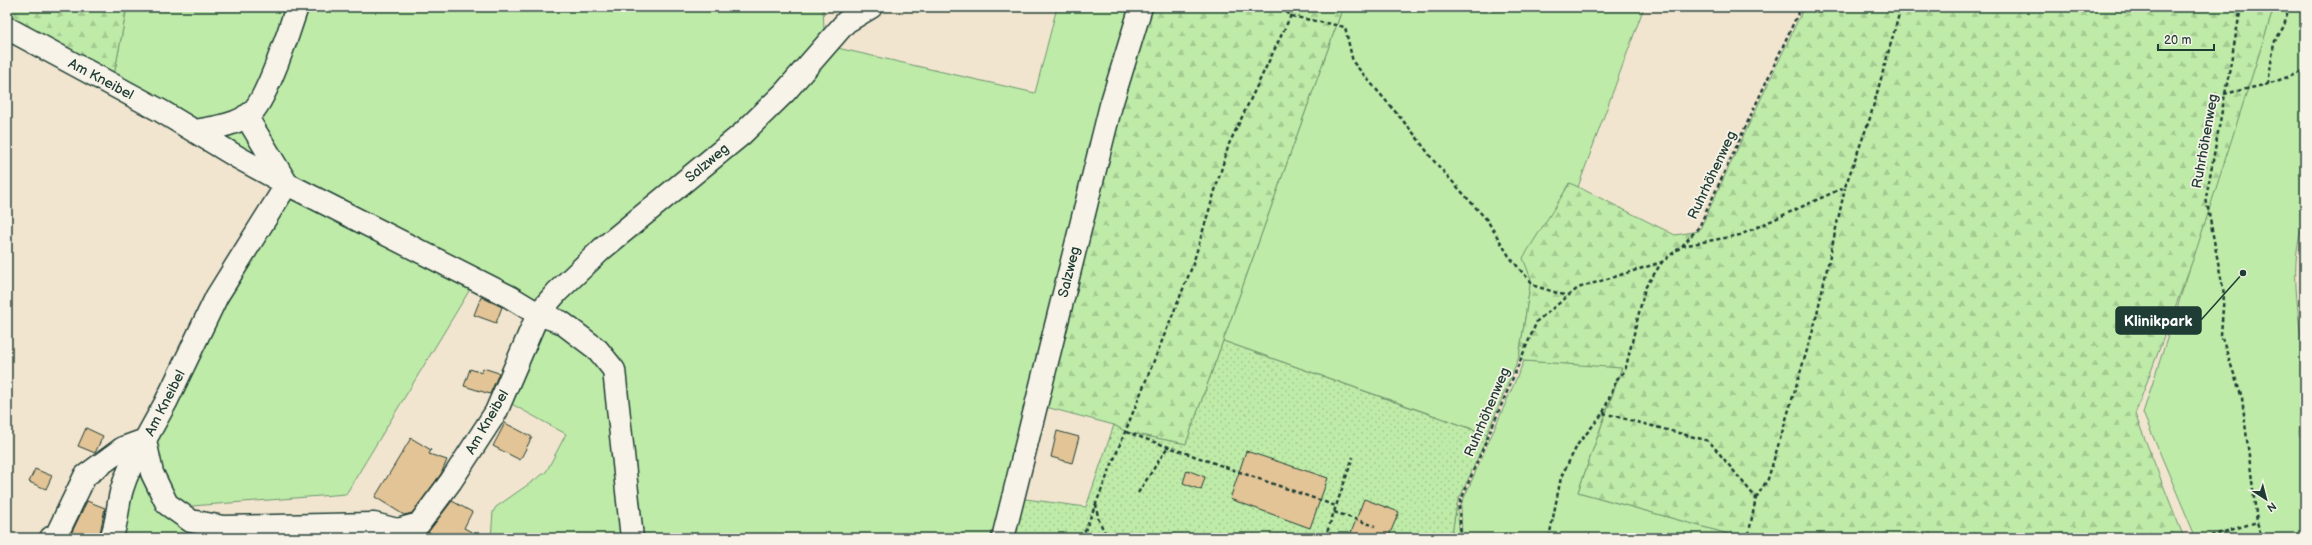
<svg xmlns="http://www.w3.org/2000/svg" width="2312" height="545" font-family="'Balsamiq Sans',sans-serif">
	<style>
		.green { fill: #beeba8; stroke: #6e946e }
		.forest { fill: url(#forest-firs); stroke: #6e946e }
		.garden { fill: url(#garden-dots); stroke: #6e946e }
		.building { fill: #e2c496; stroke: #1f3d34 }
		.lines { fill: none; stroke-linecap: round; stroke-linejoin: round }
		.minor-casing { stroke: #1f3d34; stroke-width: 25 }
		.path { stroke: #1f3d34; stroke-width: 2.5; stroke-dasharray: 4 3; stroke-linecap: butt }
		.minor { stroke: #f7f3e8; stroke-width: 22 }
		.labels { text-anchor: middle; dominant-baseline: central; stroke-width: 3.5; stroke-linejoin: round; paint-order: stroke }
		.street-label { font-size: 14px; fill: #1f3d34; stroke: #f7f3e8 }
		.leader { fill: none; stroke: #1f3d34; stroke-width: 1.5 }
		.callout-dot { fill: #1f3d34; stroke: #f7f3e8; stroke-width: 1.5 }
		.callout { fill: #1f3d34; stroke: #1f3d34; stroke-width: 1.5 }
		.callout-label { font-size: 15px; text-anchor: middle; font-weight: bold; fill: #fff }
	</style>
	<defs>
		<pattern id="forest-firs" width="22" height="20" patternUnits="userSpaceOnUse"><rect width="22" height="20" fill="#beeba8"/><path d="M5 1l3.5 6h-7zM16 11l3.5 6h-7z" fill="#a3ca91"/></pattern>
		<pattern id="garden-dots" width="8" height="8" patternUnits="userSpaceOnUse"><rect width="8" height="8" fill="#beeba8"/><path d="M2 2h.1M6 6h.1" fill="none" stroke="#a3ca91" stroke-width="1.8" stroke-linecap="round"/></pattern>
	</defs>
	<rect width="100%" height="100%" fill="#f1e5cf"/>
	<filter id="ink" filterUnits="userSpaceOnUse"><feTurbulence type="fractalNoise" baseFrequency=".025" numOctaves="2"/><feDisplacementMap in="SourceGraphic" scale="8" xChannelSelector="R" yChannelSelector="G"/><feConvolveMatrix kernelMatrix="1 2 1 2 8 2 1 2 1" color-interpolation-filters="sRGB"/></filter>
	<g filter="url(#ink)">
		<path class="green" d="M127 7H823L824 30 833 47 1035 93 1057 7H1132L995 538H639L619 368 285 175 249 110 202 127 113 81Z
			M1343 7H1644L1578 187 1569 183 1530 258 1531 279 1519 357 1487 434 1223 341Z
			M2274 7H2305V220C2287 262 2300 315 2303 358 2304 383 2300 410 2299 434L2305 445V538H2196L2143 413Z
			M245 124 269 165 203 133Z
			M291 192 472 286 346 494 179 507 150 442 221 297Z
			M546 328 567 335 609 377 624 538H491L493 512 496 507 546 472 566 434 508 402 541 332Z
			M1524 361 1622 367 1578 492 1743 538H1462L1461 505Z
			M143 456 166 512 264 534 262 538H119L128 491Z
			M1457 504 1460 538H1451Z"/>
		<path class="forest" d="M7 7H127L113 81 7 29Z
			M1142 7H1343L1186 444 1126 432 1114 425 1042 406Z
			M1804 7H2274L2195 254 2135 414 2184 538H1743L1578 492 1622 368 1524 361 1519 357 1531 279 1523 258 1570 183 1675 235 1699 231Z"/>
		<path class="garden" d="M1223 341 1488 435 1457 504 1451 538H1008L1018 498 1086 507 1114 425 1126 432 1186 444Z"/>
		<path class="building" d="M481 297 502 307 496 323 474 315Z
			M483 368 499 373 490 394 464 386 470 369 482 373Z
			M505 423 532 437 520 460 493 446Z
			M86 428 103 436 95 453 78 446Z
			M1057 431 1079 437 1072 463 1051 457Z
			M411 438 431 450 429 454 447 460 441 474 412 513 404 515 375 497Z
			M1246 451 1328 478 1310 528 1230 499Z
			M35 469 52 476 46 489 29 482Z
			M1187 470 1205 477 1201 490 1183 483Z
			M1364 499 1399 512 1388 538H1349Z
			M87 501 105 508 99 538H69Z
			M452 501 472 512 464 528 483 538H421L429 531Z"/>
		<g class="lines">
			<g class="minor-casing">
				<path id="minor" d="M7 28 161 111 239 158 287 184 510 297 538 314 561 322 598 350 614 370 632 538
					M246 116 287 184 217 296 166 402 145 440 152 473 167 504 191 521 223 527 374 524 397 530 419 524 451 481 496 412 538 314 557 292 602 249 742 134 785 92 846 22 871 7
					M195 131C213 128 239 125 253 111 267 97 290 29 297 7
					M51 538 57 534 85 476 123 448 145 440
					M111 538C118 522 117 505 122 489 127 472 136 455 145 440
					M1003 538 1111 105 1141 7"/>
			</g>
			<path class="path" d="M1281 7 1291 16 1345 27 1353 62 1415 135 1433 160 1487 220 1509 256 1522 272 1535 286 1567 296
				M2241 7 2206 198 2224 294 2221 335 2242 398 2257 522 2262 538
				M2289 7 2284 26 2274 43 2268 84 2305 71
				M2224 94 2268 84
				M1682 246 1740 235 1845 187 1870 118 1901 7
				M1603 413 1709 441 1756 498 1749 532 1739 538
				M1126 432 1336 506
				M1138 493 1167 448
				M1756 498 1768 479 1814 327 1845 188
				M1096 504 1098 518 1107 538
				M1334 512 1375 526
				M1749 532 1750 538
				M1082 538 1192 267 1229 144 1295 7
				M1325 538 1353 457
				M1461 538 1459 505 1537 321 1578 288 1662 262 1682 246 1699 227 1801 7
				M1549 538 1561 477 1578 444 1603 413 1617 379 1625 371 1645 288 1662 262
				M2204 538 2257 522"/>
			<use href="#minor" class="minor"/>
		</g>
	</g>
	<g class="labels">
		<g class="street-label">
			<text transform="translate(101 79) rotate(28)">Am Kneibel</text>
			<text transform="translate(2205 141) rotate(-80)">Ruhrhöhenweg</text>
			<text transform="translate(707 163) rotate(-40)">Salzweg</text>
			<text transform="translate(1712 175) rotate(-65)">Ruhrhöhenweg</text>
			<text transform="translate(1069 272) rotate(-76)">Salzweg</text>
			<text transform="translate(165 403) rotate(-63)">Am Kneibel</text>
			<text transform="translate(1487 412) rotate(-67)">Ruhrhöhenweg</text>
			<text transform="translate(487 422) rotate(-60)">Am Kneibel</text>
		</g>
	</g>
	<path class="leader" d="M2243 273L2201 320"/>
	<circle class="callout-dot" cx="2243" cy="273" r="4"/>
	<rect class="callout" x="2116" y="307" width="85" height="27" rx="4"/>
	<g class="callout-label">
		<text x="2158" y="326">Klinikpark</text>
	</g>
	<rect width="2312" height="545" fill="none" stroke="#f7f3e8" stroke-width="24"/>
	<rect x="12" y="12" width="2288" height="521" fill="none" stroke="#1f3d34" stroke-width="1.5" filter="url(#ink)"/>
	<g transform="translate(2266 499) rotate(144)" stroke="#f7f3e8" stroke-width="3" paint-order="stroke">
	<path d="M0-3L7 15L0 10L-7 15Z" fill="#1f3d34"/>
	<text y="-6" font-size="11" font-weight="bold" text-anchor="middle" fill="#1f3d34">N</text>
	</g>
	<path d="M2158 44v6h56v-6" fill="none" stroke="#1f3d34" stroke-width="2"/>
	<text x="2164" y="44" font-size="12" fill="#1f3d34" stroke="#f7f3e8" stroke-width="3" paint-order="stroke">20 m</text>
</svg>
